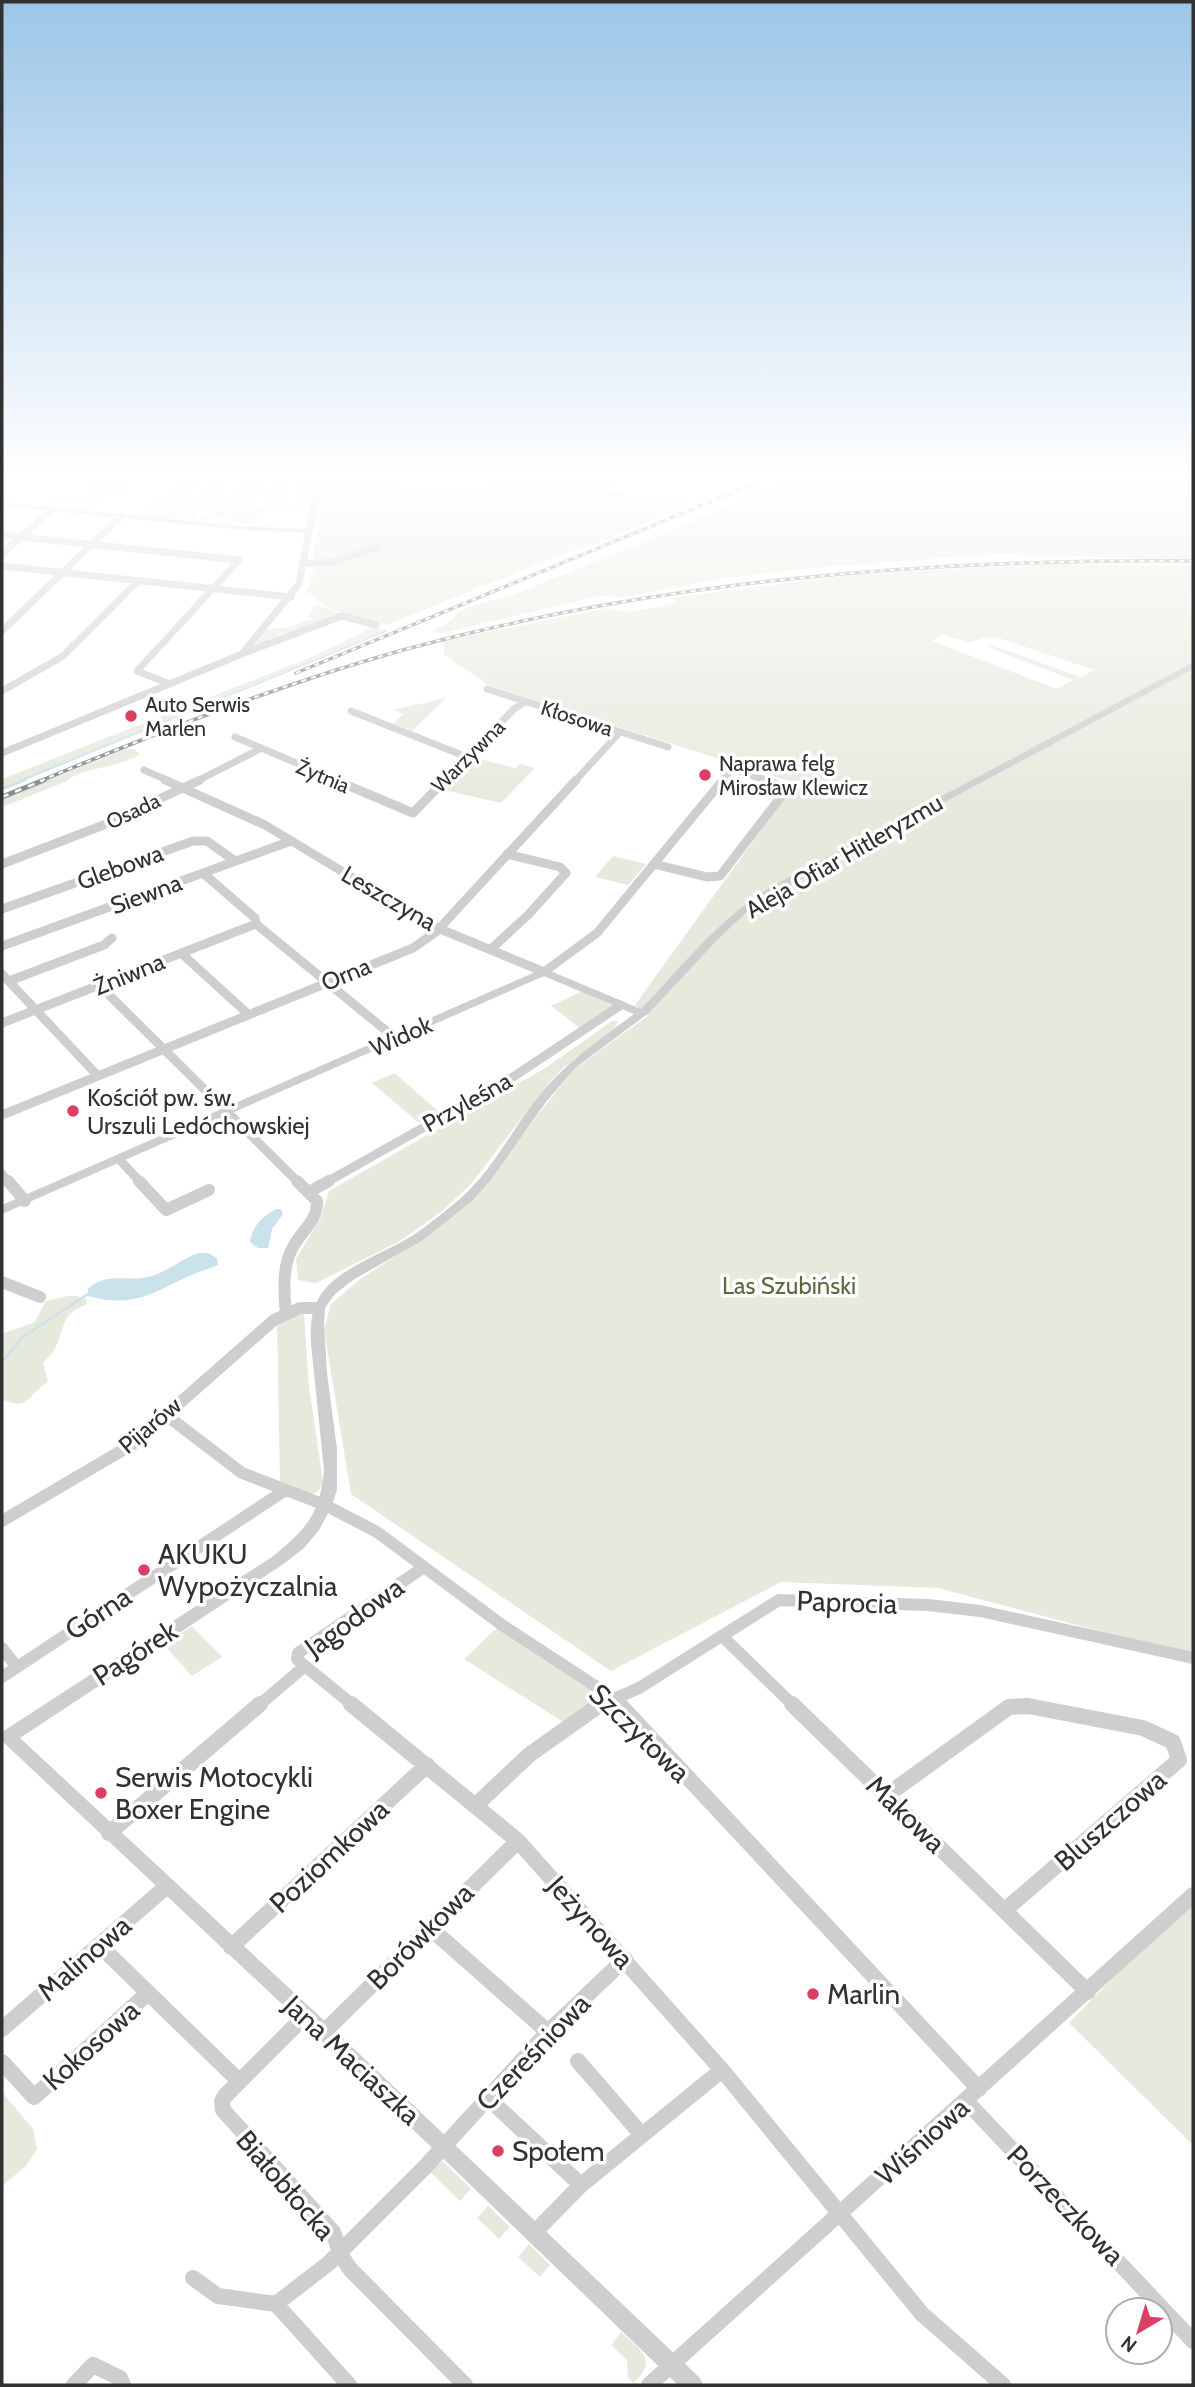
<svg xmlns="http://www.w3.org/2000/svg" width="1195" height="2387" font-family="Cabin,sans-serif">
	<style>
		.green { fill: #e6eadd; fill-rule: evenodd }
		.water { fill: #cae2e9 }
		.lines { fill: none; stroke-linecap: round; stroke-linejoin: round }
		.stream-far1 { stroke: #cae2e9; stroke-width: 2 }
		.stream { stroke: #cae2e9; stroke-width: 2.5 }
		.minor-far3 { stroke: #cecece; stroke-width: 7 }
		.minor-far2 { stroke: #cecece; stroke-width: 9 }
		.minor-far1 { stroke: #cecece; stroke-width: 12 }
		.minor { stroke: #cecece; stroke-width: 16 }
		.tertiary { fill: #cecece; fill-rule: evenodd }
		.rail-far1-casing { stroke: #868686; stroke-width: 3.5 }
		.rail-casing { stroke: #868686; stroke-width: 5 }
		.rail-far1 { stroke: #fff; stroke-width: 2; stroke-dasharray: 5; stroke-linecap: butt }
		.rail { stroke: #fff; stroke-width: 2.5; stroke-dasharray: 7; stroke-linecap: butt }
		.poi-dot { fill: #db3f63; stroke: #fff; stroke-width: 2.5 }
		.labels { text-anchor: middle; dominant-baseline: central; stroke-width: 7; stroke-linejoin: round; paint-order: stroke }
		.far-poi-label { font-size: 21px; fill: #313131; stroke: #fff; text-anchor: start }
		.far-street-label { font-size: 21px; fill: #313131; stroke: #fff }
		.street-label { font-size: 24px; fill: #313131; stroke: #fff }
		.poi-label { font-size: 24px; fill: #313131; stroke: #fff; text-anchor: start }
		.park-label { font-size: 24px; fill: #5a6a40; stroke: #fff }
		.near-poi-label { font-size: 28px; fill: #313131; stroke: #fff; text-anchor: start }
		.near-street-label { font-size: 28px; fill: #313131; stroke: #fff }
	</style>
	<rect width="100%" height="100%" fill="#fff"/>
	<path class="green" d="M101 473H143L120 496 107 495 96 504 48 499 52 495 99 498 105 492 82 489Z
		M186 473 201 475 185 503 161 500Z
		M497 473H612L613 492H490Z
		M805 473H1193V560L998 554 825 567 731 577 623 597 598 596 443 633 431 632 454 619V615L471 606 513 595 674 529Z
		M235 475 269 476 261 477 254 506 228 504 243 476Z
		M293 476H314L307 509H267L258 524 270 484H290L285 506H295L301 478Z
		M210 481 229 482 216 504H213L234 515 219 504 263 507 256 521 251 520 256 525 232 522 228 525 217 524 227 518C217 517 208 521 197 520L202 517 208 518 215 513 204 510 199 512 197 503Z
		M438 496 676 498 684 500 683 503 687 505 595 545 579 548 386 625 329 609 312 595 314 593H305L310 586V577L314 579 312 569 315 566 312 563 319 523 315 522 319 504 324 498Z
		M153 500 196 504 197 511 193 515 200 517 195 520 185 519 190 515 180 514 169 520 132 516 139 514Z
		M1046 564 1193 566V1656L938 1588 781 1582 611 1671 351 1494 324 1330 331 1304 359 1280 432 1232 477 1194 575 1067 566 1065 551 1080 471 1184 441 1212 400 1241 316 1283 298 1280 296 1259 321 1217 329 1191 547 1067 612 1021H618L614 1028 568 1065 577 1067 648 1016 635 1005 795 783 488 685 444 654 443 641 607 608 632 612 676 603 670 598 849 575ZM943 635 969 642 993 636 1094 670 1081 677 991 645 988 647 1073 680 1057 689 932 641Z
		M320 605 340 614 295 632 280 634 268 642 253 646 266 630 294 626 302 621H310L313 618 308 617 315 606Z
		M374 627 386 631 2 788V779L307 659Z
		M446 698 412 731 394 723 403 714 393 710Z
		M125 749H134L140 754C123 767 76 769 67 781L2 807V800Z
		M475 758 515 768 520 764 535 768 501 803 440 789 469 759Z
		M613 856 646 864 628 885 595 877Z
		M582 991 613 1006 580 1028 551 1006Z
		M394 1073 398 1076 438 1111 419 1123 372 1083Z
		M68 1296H78L87 1300 86 1305C63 1312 65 1325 57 1344 55 1351 48 1357 43 1363L48 1382C26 1395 30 1412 2 1399V1334L35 1322 46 1301Z
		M304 1314 309 1387 323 1482 319 1491 312 1494 280 1484 277 1322 279 1319Z
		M192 1626 222 1657 192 1676 164 1645Z
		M497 1628 592 1691 595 1699 565 1723 464 1659Z
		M1193 1896V2145L1069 2023Z
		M2 2092 33 2129 37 2149 26 2166 2 2186Z
		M443 2161 471 2189 460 2201 431 2173V2170Z
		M488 2206 510 2227 499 2239 477 2218Z
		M529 2244 550 2265 540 2277 518 2257Z
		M621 2332C641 2351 659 2360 633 2383L628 2377 627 2360 611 2345Z"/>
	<path class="water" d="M276 1209H281L283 1214 272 1229 268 1248H258L250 1242C252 1226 263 1216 276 1209Z
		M198 1253H208L217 1258 218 1265C207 1270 197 1272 187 1277 149 1295 131 1308 88 1296V1289C107 1271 129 1283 152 1276 168 1271 182 1259 198 1253Z"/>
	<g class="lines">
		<path class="stream-far1" d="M20 781 386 631
			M44 781 180 725 312 679"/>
		<path class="stream" d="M2 789 25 780
			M2 799 49 780
			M2 1362 23 1337 88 1294"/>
		<path class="minor-far3" d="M244 473H320
			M317 489 620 495
			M2 535 239 560
			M2 554 52 509
			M303 564 333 562 378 547
			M2 566 291 597
			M2 631 121 516
			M247 652 342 616 376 625
			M170 684 137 671 239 560
			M487 689 668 747
			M2 691 63 656 138 581
			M351 711 467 757
			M235 737 339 781
			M2 753 242 654 299 584 309 531
			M144 770 169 781
			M197 781 260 749
			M444 781 514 709 525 702
			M575 781 620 732
			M722 781 732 769 768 781"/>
		<path class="minor-far2" d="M165 780 265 825 433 926 544 972 597 933 723 780
			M335 780 413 813 445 780
			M2 864 101 826 200 780
			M654 864 708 877 720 876 783 794 784 787 763 780
			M203 873 255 918 256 924 395 1038
			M2 909 193 841H207L235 861
			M2 946 291 841
			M490 950 528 915 566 873 560 867 507 854
			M181 953 248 1014
			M2 974 97 1075
			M9 981 104 945 112 938
			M100 986 299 1183
			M2 1023 256 924
			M2 1115 413 948 436 932 576 780
			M120 1160 141 1183
			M2 1174 9 1183
			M325 1183 513 1077 621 1005"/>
		<path class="minor-far1" d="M8 1181 25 1201
			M139 1181 166 1210 209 1190
			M309 1192 329 1181
			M2 1282 40 1297
			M286 1314C284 1293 282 1268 292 1249 300 1232 318 1221 317 1201L297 1181
			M166 1415 242 1473 325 1505 377 1532 502 1625 612 1697 620 1706
			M2 1521 133 1444 274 1320 300 1308H319
			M722 1636 794 1706
			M2 1648 17 1667
			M305 1666 354 1706
			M2 1677 284 1491
			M258 1706 305 1666 297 1659 298 1653 424 1567
			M598 1706 639 1688 779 1600 928 1605 980 1611 1193 1658"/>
		<path class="minor" d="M351 1704 518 1841 722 2070 922 2314 1003 2385
			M619 1704 979 2089
			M792 1704 1088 1992
			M887 1795 1009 1707 1028 1706 1143 1728 1173 1742 1179 1760 1005 1910
			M476 1805 529 1755 601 1704
			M109 1833 260 1704
			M429 1927 548 2032
			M99 1945 239 2081
			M231 1947 427 1765
			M305 2016 225 2096 222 2101 223 2110 333 2232 342 2257 350 2269 465 2385
			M2 2029 166 1887
			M324 2032 518 1841
			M578 2061 642 2135
			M2 2062 34 2097 148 1993
			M488 2098 581 2185
			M966 2101 1193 2341
			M534 2233 581 2185 722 2070
			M193 2278 218 2296 276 2304 329 2263 425 2167 548 2032 625 1959
			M276 2304 349 2385
			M74 2385 93 2365 120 2378 123 2385
			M649 2385 1193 1895"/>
		<path class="tertiary" d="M316 473H324L313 531 309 533 243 530 2 506V502L243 526 306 529Z
			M1190 664H1193V669L777 892 751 908 718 939 649 1013 575 1068 546 1102 490 1181 471 1202 423 1240 353 1280 335 1294 325 1308 324 1325 327 1373 337 1449V1490L331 1508 319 1530 304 1548 282 1565 20 1738 330 2026 700 2378 703 2385H678L318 2038 2 1741V1732L272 1557C306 1529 320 1515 324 1470L311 1344C310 1323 311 1306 325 1289 344 1266 389 1251 415 1234 431 1223 446 1210 461 1198 493 1170 512 1129 538 1097 565 1063 599 1040 634 1014L544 976 2 1214V1205L540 970H548L641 1009C682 966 719 919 769 888Z"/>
		<g class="rail-far1-casing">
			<path id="rail-far1" d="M296 673 780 473
				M40 781C159 732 278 685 403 650 661 580 926 559 1193 561"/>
		</g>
		<g class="rail-casing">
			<path id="rail" d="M2 797 44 780"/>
		</g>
		<use href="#rail-far1" class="rail-far1"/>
		<use href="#rail" class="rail"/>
	</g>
	<linearGradient id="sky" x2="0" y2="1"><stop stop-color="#9cc6e8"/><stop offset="0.59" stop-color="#fff"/><stop offset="1" stop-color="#fff" stop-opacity="0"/></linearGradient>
	<rect width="1195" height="807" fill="url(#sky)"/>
	<g class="poi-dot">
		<circle cx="131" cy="716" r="7"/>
		<circle cx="705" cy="775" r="7"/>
		<circle cx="73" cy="1111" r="7"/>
		<circle cx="144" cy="1570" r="7"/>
		<circle cx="101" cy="1793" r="7"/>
		<circle cx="813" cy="1994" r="7"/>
		<circle cx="498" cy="2151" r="7"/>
	</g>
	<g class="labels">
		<g class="far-poi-label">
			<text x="145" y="704">Auto Serwis<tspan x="145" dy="24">Marlen</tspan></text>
			<text x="719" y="763">Naprawa felg<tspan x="719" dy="24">Mirosław Klewicz</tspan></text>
		</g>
		<g class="far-street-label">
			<text transform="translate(577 718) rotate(18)">Kłosowa</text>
			<text transform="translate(468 756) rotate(-45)">Warzywna</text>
			<text transform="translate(323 776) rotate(23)">Żytnia</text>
			<text transform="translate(133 811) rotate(-25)">Osada</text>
		</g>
		<g class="street-label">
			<text transform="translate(844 856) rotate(-30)">Aleja Ofiar Hitleryzmu</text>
			<text transform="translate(120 867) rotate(-20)">Glebowa</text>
			<text transform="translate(146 894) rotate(-20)">Siewna</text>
			<text transform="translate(389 898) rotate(30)">Leszczyna</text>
			<text transform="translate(129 974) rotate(-22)">Żniwna</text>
			<text transform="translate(346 974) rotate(-22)">Orna</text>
			<text transform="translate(401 1036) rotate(-24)">Widok</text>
			<text transform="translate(467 1102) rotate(-29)">Przyleśna</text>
			<text transform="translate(150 1425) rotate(-40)">Pijarów</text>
		</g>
		<g class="poi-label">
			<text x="87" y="1097">Kościół pw. św.<tspan x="87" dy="28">Urszuli Ledóchowskiej</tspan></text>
		</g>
		<g class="park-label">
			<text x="789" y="1285">Las Szubiński</text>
		</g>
		<g class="near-poi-label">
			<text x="158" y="1554">AKUKU<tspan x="158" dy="32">Wypożyczalnia</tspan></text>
			<text x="115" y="1777">Serwis Motocykli<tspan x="115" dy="32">Boxer Engine</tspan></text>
			<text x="827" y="1994">Marlin</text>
			<text x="512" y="2151">Społem</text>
		</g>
		<g class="near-street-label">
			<text transform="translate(847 1602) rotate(2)">Paprocia</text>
			<text transform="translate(98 1613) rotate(-33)">Górna</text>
			<text transform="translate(354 1617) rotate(-36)">Jagodowa</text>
			<text transform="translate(135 1653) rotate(-33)">Pagórek</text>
			<text transform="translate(640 1733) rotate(44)">Szczytowa</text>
			<text transform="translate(906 1814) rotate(44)">Makowa</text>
			<text transform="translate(1110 1820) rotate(-41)">Bluszczowa</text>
			<text transform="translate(329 1856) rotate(-43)">Poziomkowa</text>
			<text transform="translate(591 1922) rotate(48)">Jeżynowa</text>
			<text transform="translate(420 1936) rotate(-45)">Borówkowa</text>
			<text transform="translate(84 1958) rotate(-41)">Malinowa</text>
			<text transform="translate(91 2045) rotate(-42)">Kokosowa</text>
			<text transform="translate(533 2052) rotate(-46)">Czereśniowa</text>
			<text transform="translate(352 2060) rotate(43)">Jana Maciaszka</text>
			<text transform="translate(922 2141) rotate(-42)">Wiśniowa</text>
			<text transform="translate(286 2185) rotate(49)">Białobłocka</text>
			<text transform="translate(1066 2205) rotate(46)">Porzeczkowa</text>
		</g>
	</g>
	<rect width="1195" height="2387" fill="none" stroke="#313131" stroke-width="7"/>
	<g transform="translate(1139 2331) rotate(218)"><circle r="33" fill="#ffffff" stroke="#adadad" stroke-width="2"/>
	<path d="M0-5L12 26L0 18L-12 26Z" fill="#db3f63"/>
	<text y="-10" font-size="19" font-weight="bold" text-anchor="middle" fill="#313131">N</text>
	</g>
</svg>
